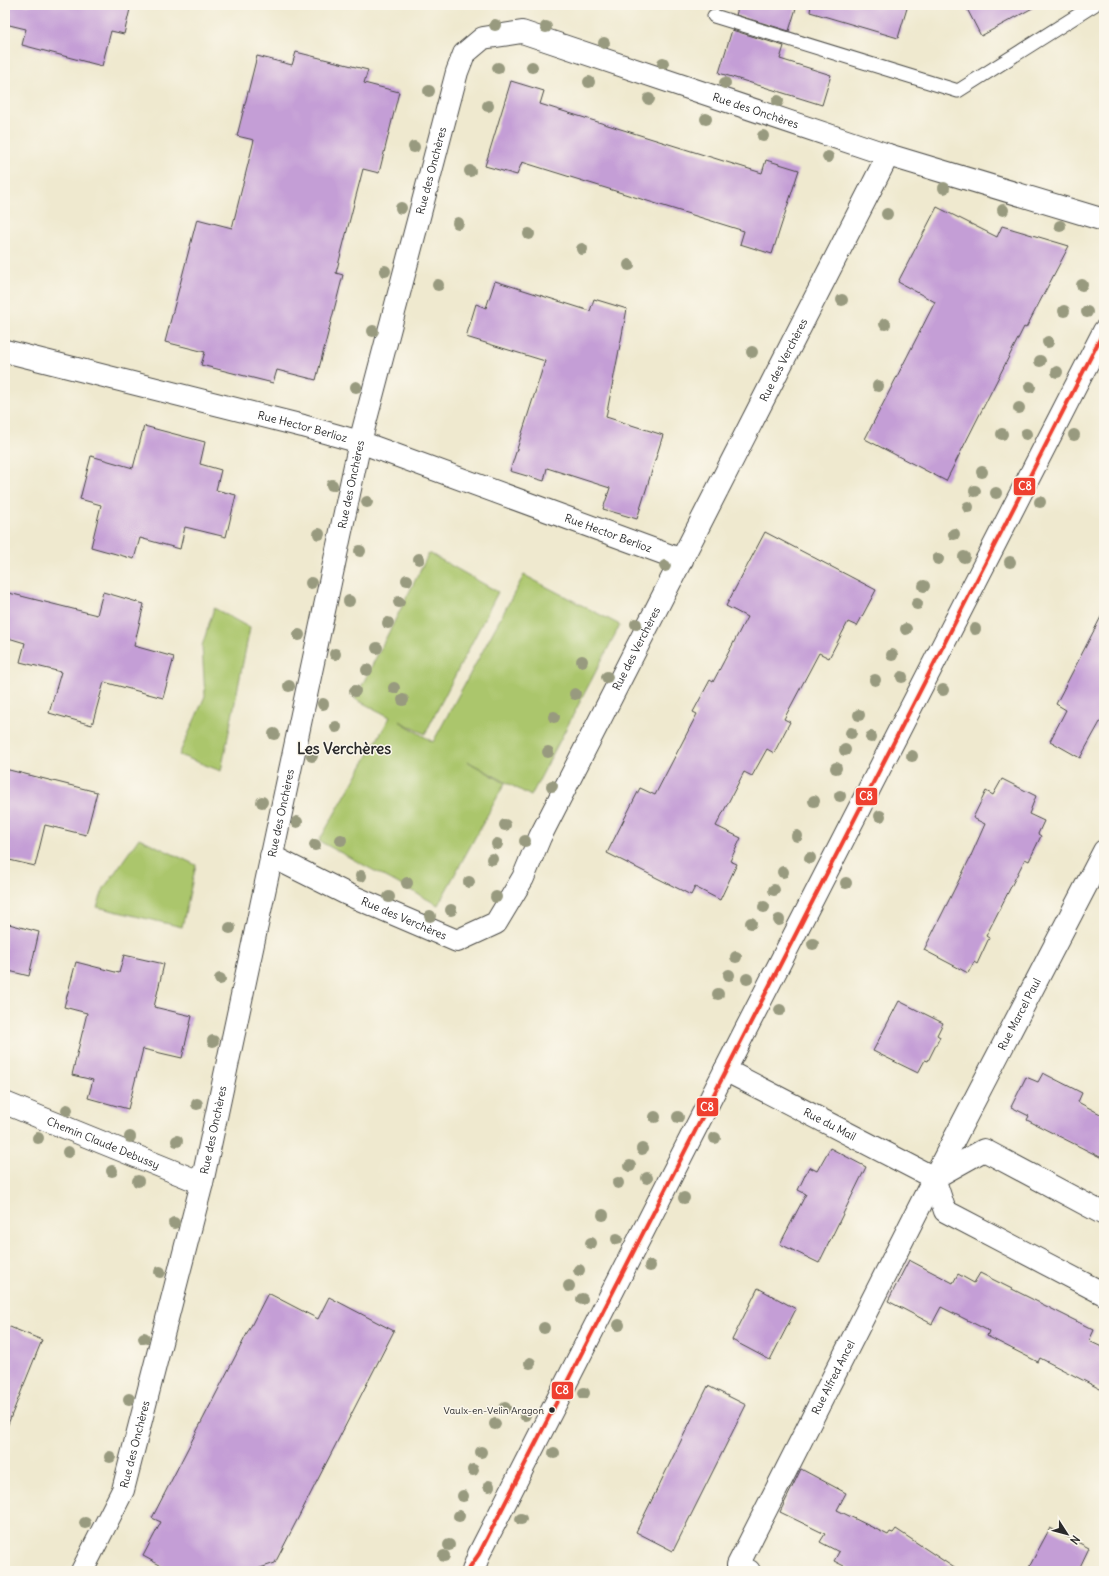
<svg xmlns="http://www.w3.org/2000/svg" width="1109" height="1576" font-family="Delius,sans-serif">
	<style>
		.green { fill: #abc66c; stroke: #6b784c }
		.building { fill: #c49ed6 }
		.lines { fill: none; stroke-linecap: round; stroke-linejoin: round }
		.lane-casing { stroke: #484844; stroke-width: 15 }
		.street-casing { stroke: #484844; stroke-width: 24 }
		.primary-casing { stroke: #484844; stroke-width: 24 }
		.lane { stroke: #fff; stroke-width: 13 }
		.street { stroke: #fff; stroke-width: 22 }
		.primary { stroke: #fff; stroke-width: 22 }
		.bus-1-casing { stroke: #fbf7ec; stroke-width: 7 }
		.bus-1 { stroke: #ef3f30; stroke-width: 4 }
		.tree { fill: #989a7f }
		.bus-dot { fill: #2b2b2b; stroke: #fbf7ec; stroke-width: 1.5 }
		.labels { text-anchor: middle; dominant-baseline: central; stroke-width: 3; stroke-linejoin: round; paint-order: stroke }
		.bus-label { font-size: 10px; fill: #2b2b2b; stroke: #fbf7ec; text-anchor: end }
		.street-label { font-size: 11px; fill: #2b2b2b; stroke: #fbf7ec }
		.district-label { font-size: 15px; font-weight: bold; fill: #2b2b2b; stroke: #fbf7ec }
		.line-badge { stroke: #fbf7ec; stroke-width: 1.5 }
		.badge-label { font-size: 11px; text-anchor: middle; font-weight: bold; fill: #fff }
	</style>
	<rect width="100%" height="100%" fill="#fbf7ec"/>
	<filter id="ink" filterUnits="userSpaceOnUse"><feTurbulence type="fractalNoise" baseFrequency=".025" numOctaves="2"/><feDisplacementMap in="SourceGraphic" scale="8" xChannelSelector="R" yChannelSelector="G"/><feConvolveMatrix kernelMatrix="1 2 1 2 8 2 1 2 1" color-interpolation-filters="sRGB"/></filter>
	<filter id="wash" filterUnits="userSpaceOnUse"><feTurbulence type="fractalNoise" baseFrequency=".012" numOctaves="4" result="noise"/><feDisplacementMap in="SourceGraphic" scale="16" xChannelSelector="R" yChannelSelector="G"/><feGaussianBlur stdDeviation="0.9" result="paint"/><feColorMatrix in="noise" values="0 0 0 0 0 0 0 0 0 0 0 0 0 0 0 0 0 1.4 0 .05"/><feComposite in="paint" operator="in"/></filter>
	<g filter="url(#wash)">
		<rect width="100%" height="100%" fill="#efe9cf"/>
		<path class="green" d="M429 553 498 592 425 734 399 721 433 742 524 575 620 625 531 796 467 761 505 783 438 905 319 841 390 717 355 699Z
			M214 608 250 628 221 771 179 755 205 696 202 646Z
			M139 838 196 865 182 927 97 907 104 888Z"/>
		<g id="blocks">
			<path class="building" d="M5 5H131L124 34 111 31 102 66 22 45 26 29 5 24Z
				M739 5H797L789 31 736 15Z
				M811 5H908L898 38 810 12Z
				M965 5H1038L981 36Z
				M732 30 784 46 780 59 831 75 822 105 719 73Z
				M296 52 368 70 364 83 399 92 379 173 363 169 336 273 343 275 316 380 277 370 273 383 201 365 205 352 165 342 197 219 232 228 254 140 237 136 257 56 292 65Z
				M511 81 544 91 540 104 762 173 766 160 799 170 772 254 740 244 744 231 522 162 517 175 485 166Z
				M937 207 997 237 1002 226 1069 246 1026 328 1024 327 946 481 865 439 935 302 898 282Z
				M495 281 590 311 594 299 627 309 606 417 663 435 637 519 603 509 610 488 547 468 544 481 510 471 545 361 466 337 476 304 486 308Z
				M144 426 205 442 200 464 221 470 216 490 236 495 226 537 185 527 180 549 140 538 134 559 91 547 101 505 80 499 91 456 133 468Z
				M765 532 876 590 857 626 848 622 829 658 819 653 784 719 790 722 774 753 767 749 752 776 744 772 716 826 741 838 730 861 737 864 720 900 695 887 691 895 607 853 640 788 655 795 697 714 693 712 710 680 713 682 747 617 726 606Z
				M5 592 97 615 103 592 144 604 134 646 174 657 163 698 104 682 92 725 49 713 61 672 20 662 25 643 5 637Z
				M1104 611V715L1080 758 1050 741 1066 710 1056 704Z
				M5 769 97 792 86 835 45 825 35 866 5 859Z
				M1002 779 1036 796 1029 814 1044 821 1038 834 1041 836 1029 861 1025 859 986 936 989 938 977 964 974 962 968 973 924 950 969 860 985 824 973 818 986 791 993 795Z
				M5 923 39 932 29 976 5 970Z
				M124 955 164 964 154 1007 192 1016 182 1058 143 1049 128 1109 88 1098 93 1080 72 1075 87 1013 64 1007 76 962 119 973Z
				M899 1001 943 1023 937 1035 940 1037 928 1061 925 1060 918 1073 873 1051Z
				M1043 1073 1082 1093 1078 1102 1104 1116V1159L1027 1120 1029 1116 1011 1107 1026 1077 1038 1082Z
				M830 1148 866 1167 819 1263 780 1244 806 1194 798 1190 809 1167 817 1171Z
				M909 1260 953 1283 958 1274 974 1283 980 1273 1094 1330 1089 1341 1104 1348V1391L1040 1358 1038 1362 987 1336 989 1331 941 1307 932 1324 888 1301Z
				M758 1288 796 1309 770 1360 732 1340Z
				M268 1293 318 1319 329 1297 394 1331 275 1563 251 1571H171L143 1556 161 1522 152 1518Z
				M5 1325 42 1340 6 1429H5Z
				M708 1386 746 1405 673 1551 636 1532Z
				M801 1469 846 1493 837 1510 888 1535 890 1532 893 1533 896 1529 959 1571H854L834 1561 839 1552 820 1542 825 1534 780 1512Z
				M1050 1528 1089 1548 1078 1571H1027Z"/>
		</g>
	</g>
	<g filter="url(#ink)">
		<use href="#blocks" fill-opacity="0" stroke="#484844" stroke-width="1"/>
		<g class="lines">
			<g class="lane-casing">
				<path id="lane" d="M714 16 958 91 1094 5"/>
			</g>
			<g class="street-casing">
				<g id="street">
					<path id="s1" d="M5 351 303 426 360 442 682 560"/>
					<path id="s2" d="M271 856 347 894 457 941 496 923 523 878 540 837 888 155"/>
					<path id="s3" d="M725 1070 934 1178 945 1211 1104 1294"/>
					<path id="s4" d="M5 1103 202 1183"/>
					<path d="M934 1178 984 1150 1104 1214"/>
					<path id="s5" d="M82 1571 123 1490 202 1183 360 442 457 72 464 54 483 38 522 32 888 155 1104 220"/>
					<path id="s6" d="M749 1571 738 1565 934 1178 1104 851"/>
				</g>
			</g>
			<g class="primary-casing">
				<path id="primary" d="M473 1571 479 1554 744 1033 1104 331"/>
			</g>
			<use href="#lane" class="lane"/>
			<use href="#street" class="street"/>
			<use href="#primary" class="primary"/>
			<g class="bus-1-casing">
				<path id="bus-1" d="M467 1571 479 1554 1104 331"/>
			</g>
			<use href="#bus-1" class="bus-1"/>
		</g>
		<g class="tree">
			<circle cx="495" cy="25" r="6"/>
			<circle cx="546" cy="27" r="6"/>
			<circle cx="604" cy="43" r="6"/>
			<circle cx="663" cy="63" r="6"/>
			<circle cx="532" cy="67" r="6"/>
			<circle cx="498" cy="68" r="6"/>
			<circle cx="589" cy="82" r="6"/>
			<circle cx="725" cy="83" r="6"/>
			<circle cx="429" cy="91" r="6"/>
			<circle cx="649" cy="99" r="6"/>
			<circle cx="778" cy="101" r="6"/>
			<circle cx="488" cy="106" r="6"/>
			<circle cx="706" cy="119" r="6"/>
			<circle cx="763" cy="136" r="6"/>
			<circle cx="414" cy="147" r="6"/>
			<circle cx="828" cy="157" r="6"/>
			<circle cx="470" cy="171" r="6"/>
			<circle cx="944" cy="188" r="6"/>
			<circle cx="401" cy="208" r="6"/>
			<circle cx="1003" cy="210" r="6"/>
			<circle cx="887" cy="214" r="6"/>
			<circle cx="458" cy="223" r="6"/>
			<circle cx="1060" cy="226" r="6"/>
			<circle cx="529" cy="234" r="6"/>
			<circle cx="582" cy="249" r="6"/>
			<circle cx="629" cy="265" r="6"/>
			<circle cx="385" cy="271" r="6"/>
			<circle cx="438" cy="285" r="6"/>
			<circle cx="1082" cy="285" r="6"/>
			<circle cx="842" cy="300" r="6"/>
			<circle cx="1064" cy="311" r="6"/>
			<circle cx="1087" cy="312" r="6"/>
			<circle cx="885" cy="324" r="6"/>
			<circle cx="373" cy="331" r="6"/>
			<circle cx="1048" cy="342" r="6"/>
			<circle cx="752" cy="352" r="6"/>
			<circle cx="1040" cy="361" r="6"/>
			<circle cx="1057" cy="372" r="6"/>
			<circle cx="878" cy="386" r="6"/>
			<circle cx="356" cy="387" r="6"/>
			<circle cx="1030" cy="387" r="6"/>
			<circle cx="1019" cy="408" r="6"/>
			<circle cx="1002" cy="434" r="6"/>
			<circle cx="1026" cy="434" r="6"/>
			<circle cx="1074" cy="435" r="6"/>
			<circle cx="982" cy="472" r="6"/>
			<circle cx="332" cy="485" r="6"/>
			<circle cx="975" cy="491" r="6"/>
			<circle cx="996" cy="493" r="6"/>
			<circle cx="367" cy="502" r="6"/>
			<circle cx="1040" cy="502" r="6"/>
			<circle cx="968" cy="507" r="6"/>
			<circle cx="319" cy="534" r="6"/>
			<circle cx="954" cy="534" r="6"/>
			<circle cx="360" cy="551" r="6"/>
			<circle cx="964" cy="557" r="6"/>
			<circle cx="419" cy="559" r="6"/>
			<circle cx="938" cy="559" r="6"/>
			<circle cx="1010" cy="562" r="6"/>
			<circle cx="665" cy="566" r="6"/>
			<circle cx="407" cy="580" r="6"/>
			<circle cx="311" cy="583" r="6"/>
			<circle cx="924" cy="586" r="6"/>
			<circle cx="349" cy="601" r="6"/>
			<circle cx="399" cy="602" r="6"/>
			<circle cx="917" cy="604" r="6"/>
			<circle cx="388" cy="623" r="6"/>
			<circle cx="636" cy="624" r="6"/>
			<circle cx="906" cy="629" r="6"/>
			<circle cx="975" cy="629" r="6"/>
			<circle cx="299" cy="635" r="6"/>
			<circle cx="377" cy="648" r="6"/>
			<circle cx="335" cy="654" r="6"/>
			<circle cx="892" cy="655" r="6"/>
			<circle cx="582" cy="661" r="6"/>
			<circle cx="367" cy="670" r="6"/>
			<circle cx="607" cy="677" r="6"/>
			<circle cx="902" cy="677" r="6"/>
			<circle cx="875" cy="680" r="6"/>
			<circle cx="289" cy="686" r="6"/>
			<circle cx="394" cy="688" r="6"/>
			<circle cx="943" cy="690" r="6"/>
			<circle cx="355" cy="691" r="6"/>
			<circle cx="575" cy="694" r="6"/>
			<circle cx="403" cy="700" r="6"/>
			<circle cx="323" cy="704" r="6"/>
			<circle cx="859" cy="715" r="6"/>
			<circle cx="554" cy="717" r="6"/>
			<circle cx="336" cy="727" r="6"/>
			<circle cx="851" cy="733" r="6"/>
			<circle cx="274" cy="734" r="6"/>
			<circle cx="871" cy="737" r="6"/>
			<circle cx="845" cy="750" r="6"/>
			<circle cx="548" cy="752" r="6"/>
			<circle cx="312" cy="756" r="6"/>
			<circle cx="912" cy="756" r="6"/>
			<circle cx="836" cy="768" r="6"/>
			<circle cx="552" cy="786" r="6"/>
			<circle cx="840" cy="796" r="6"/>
			<circle cx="814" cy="801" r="6"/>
			<circle cx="262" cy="802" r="6"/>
			<circle cx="880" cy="816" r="6"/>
			<circle cx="297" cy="822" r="6"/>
			<circle cx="505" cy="825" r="6"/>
			<circle cx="797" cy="836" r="6"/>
			<circle cx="341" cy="840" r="6"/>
			<circle cx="525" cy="841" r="6"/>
			<circle cx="497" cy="844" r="6"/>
			<circle cx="315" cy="845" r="6"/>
			<circle cx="810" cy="858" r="6"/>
			<circle cx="492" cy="859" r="6"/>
			<circle cx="783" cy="872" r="6"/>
			<circle cx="361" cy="876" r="6"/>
			<circle cx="469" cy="882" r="6"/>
			<circle cx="407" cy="883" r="6"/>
			<circle cx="846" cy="883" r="6"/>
			<circle cx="774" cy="890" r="6"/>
			<circle cx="389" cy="897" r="6"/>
			<circle cx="496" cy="897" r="6"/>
			<circle cx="764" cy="907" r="6"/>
			<circle cx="451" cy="910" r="6"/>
			<circle cx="430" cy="916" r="6"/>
			<circle cx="779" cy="920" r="6"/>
			<circle cx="751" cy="923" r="6"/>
			<circle cx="230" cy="928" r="6"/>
			<circle cx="813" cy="944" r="6"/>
			<circle cx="736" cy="957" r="6"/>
			<circle cx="729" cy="975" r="6"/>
			<circle cx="220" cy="979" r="6"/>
			<circle cx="747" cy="979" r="6"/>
			<circle cx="718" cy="994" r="6"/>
			<circle cx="780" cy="1010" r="6"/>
			<circle cx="213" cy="1041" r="6"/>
			<circle cx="197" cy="1104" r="6"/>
			<circle cx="67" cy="1110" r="6"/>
			<circle cx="655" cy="1117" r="6"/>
			<circle cx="678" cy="1117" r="6"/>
			<circle cx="130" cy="1137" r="6"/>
			<circle cx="38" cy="1138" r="6"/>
			<circle cx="715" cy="1138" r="6"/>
			<circle cx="177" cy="1141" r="6"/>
			<circle cx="642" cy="1149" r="6"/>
			<circle cx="68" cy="1152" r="6"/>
			<circle cx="630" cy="1166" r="6"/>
			<circle cx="112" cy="1171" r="6"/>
			<circle cx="647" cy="1178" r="6"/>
			<circle cx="138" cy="1181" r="6"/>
			<circle cx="618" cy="1183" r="6"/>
			<circle cx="684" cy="1198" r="6"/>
			<circle cx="603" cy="1215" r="6"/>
			<circle cx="174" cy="1223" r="6"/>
			<circle cx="617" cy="1239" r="6"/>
			<circle cx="591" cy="1243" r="6"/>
			<circle cx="650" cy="1266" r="6"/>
			<circle cx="579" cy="1270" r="6"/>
			<circle cx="160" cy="1272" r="6"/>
			<circle cx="569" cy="1286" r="6"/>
			<circle cx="582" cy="1299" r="6"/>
			<circle cx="619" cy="1325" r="6"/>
			<circle cx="544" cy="1328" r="6"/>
			<circle cx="144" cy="1338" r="6"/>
			<circle cx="530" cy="1363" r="6"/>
			<circle cx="584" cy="1393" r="6"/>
			<circle cx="129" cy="1399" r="6"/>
			<circle cx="505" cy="1408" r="6"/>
			<circle cx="525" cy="1415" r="6"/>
			<circle cx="495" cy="1424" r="6"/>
			<circle cx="481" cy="1452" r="6"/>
			<circle cx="554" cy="1453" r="6"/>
			<circle cx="110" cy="1457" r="6"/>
			<circle cx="473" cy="1470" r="6"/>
			<circle cx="489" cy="1486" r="6"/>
			<circle cx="463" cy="1496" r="6"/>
			<circle cx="459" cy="1516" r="6"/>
			<circle cx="521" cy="1519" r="6"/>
			<circle cx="85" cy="1523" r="6"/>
			<circle cx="449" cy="1545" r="6"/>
			<circle cx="444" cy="1556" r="6"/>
		</g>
	</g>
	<circle class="bus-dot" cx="552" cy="1410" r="3.5"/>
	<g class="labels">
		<g class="bus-label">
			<text x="544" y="1410">Vaulx-en-Velin Aragon</text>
		</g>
		<g class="street-label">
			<text stroke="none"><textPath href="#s5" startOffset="1878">Rue des Onchères</textPath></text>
			<text stroke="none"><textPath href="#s5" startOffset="1446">Rue des Onchères</textPath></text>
			<text stroke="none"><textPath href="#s2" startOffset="880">Rue des Verchères</textPath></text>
			<text stroke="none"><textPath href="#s1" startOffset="307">Rue Hector Berlioz</textPath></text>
			<text stroke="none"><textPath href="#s5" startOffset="1122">Rue des Onchères</textPath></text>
			<text stroke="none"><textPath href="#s1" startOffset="631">Rue Hector Berlioz</textPath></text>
			<text stroke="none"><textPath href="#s2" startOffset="556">Rue des Verchères</textPath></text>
			<text stroke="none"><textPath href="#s5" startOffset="786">Rue des Onchères</textPath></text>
			<text stroke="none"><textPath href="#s2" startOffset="147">Rue des Verchères</textPath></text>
			<text stroke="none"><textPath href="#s6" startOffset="631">Rue Marcel Paul</textPath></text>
			<text stroke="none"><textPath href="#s3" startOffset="118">Rue du Mail</textPath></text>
			<text stroke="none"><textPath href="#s5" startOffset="462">Rue des Onchères</textPath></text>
			<text stroke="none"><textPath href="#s4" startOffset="106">Chemin Claude Debussy</textPath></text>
			<text stroke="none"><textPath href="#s6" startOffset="223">Rue Alfred Ancel</textPath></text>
			<text stroke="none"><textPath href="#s5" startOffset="138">Rue des Onchères</textPath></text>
		</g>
		<g class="district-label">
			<text x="344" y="748">Les Verchères</text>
		</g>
	</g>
	<g class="line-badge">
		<rect x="1013" y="477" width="23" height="19" rx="4" fill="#ef3f30"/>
		<rect x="855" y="787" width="23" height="19" rx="4" fill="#ef3f30"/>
		<rect x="696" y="1097" width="23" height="20" rx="4" fill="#ef3f30"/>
		<rect x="551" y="1381" width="23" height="19" rx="4" fill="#ef3f30"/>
	</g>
	<g class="badge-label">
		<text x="1025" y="490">C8</text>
		<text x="866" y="800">C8</text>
		<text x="707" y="1111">C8</text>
		<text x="562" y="1394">C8</text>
	</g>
	<rect width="1109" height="1576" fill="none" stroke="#fbf7ec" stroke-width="20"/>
	<g transform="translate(1067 1534) rotate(126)" stroke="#fbf7ec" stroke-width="3" paint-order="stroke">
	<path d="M0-3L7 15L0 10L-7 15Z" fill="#2b2b2b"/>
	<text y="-6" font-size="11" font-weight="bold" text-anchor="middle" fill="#2b2b2b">N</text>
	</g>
</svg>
